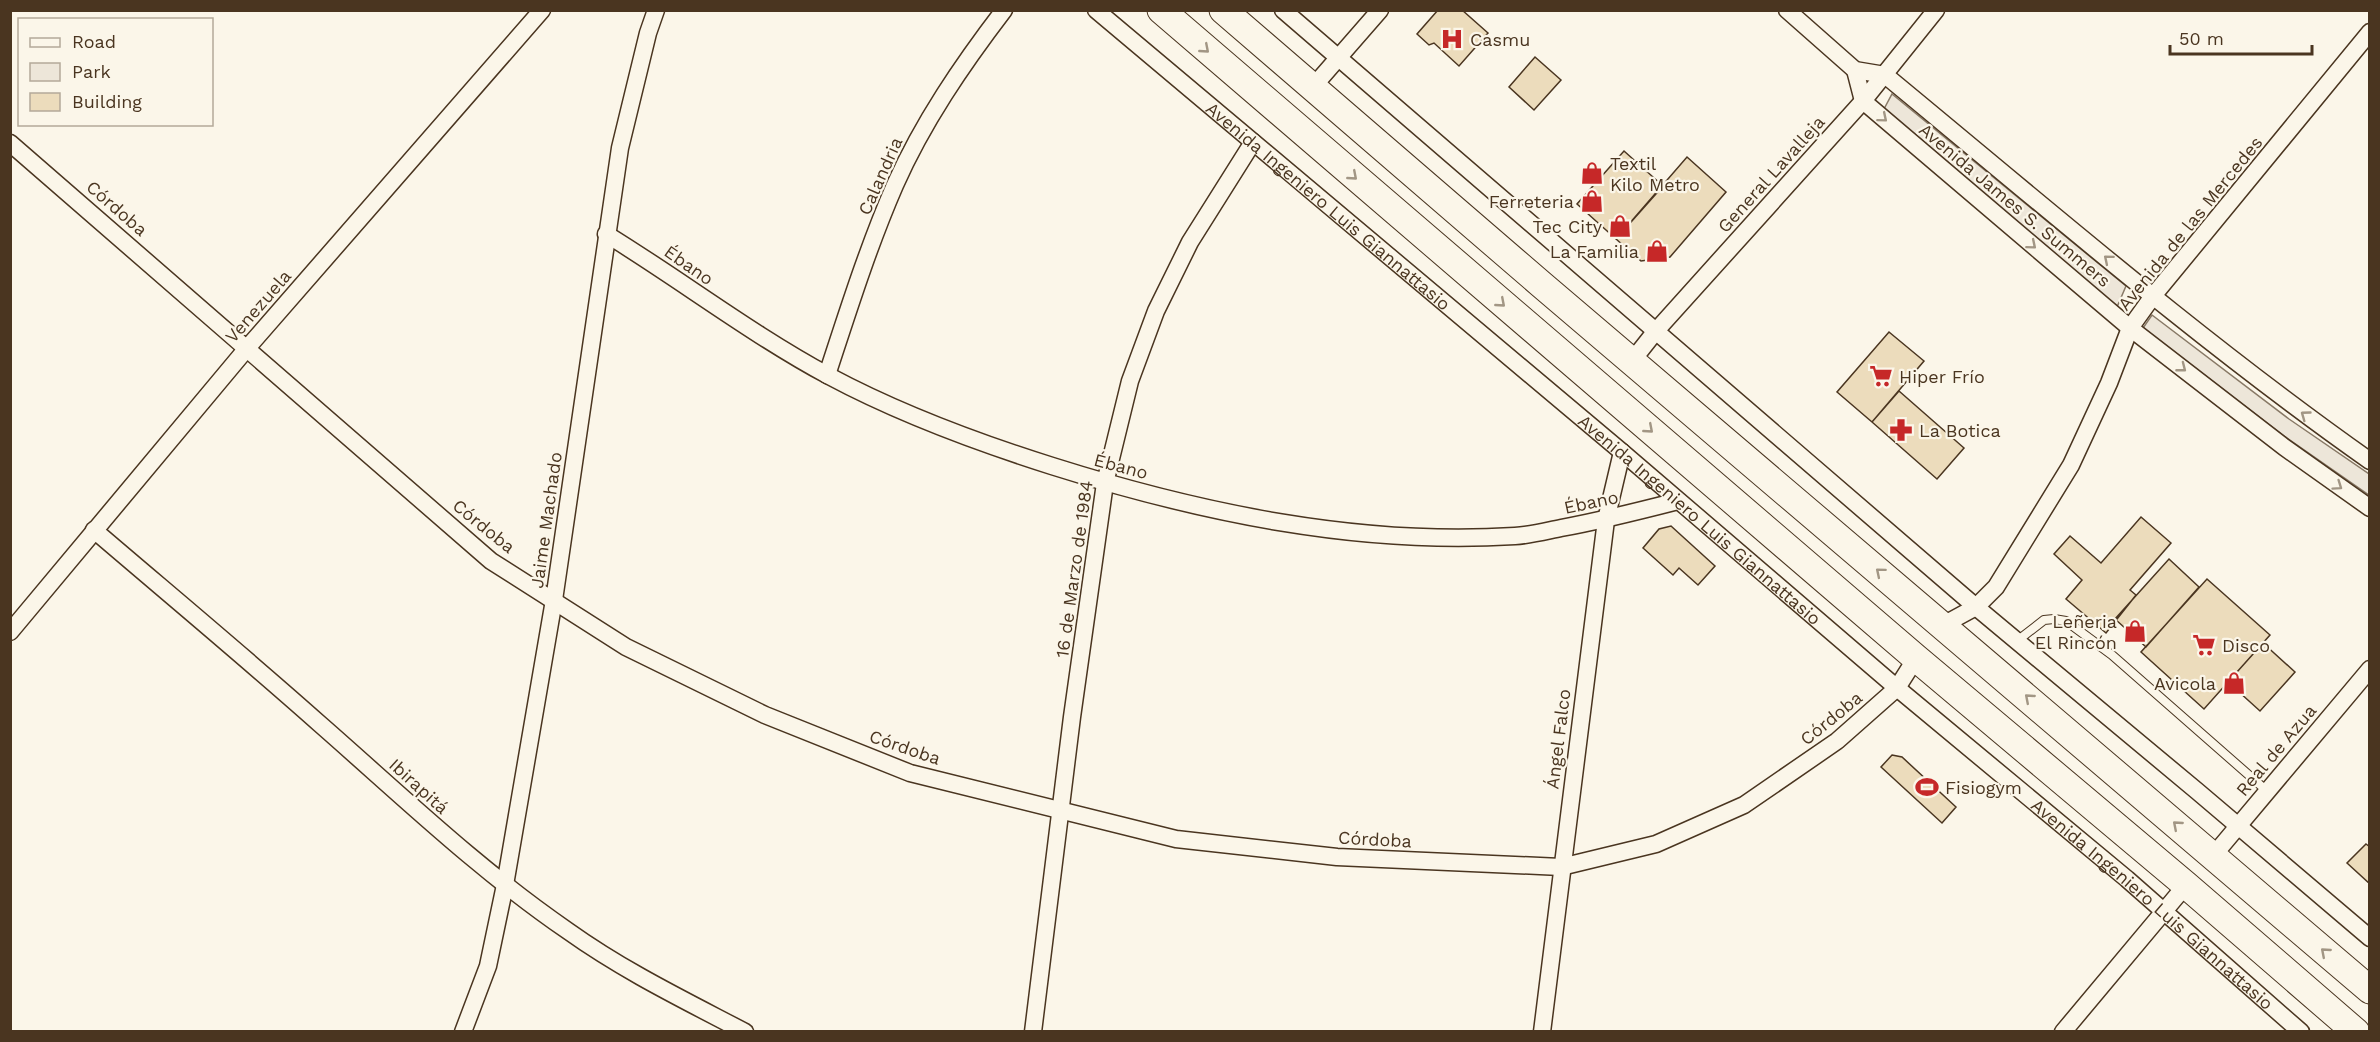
<svg xmlns="http://www.w3.org/2000/svg" width="2380" height="1042" font-family="'Work Sans',sans-serif">
	<style>
		.green { fill: #ede6d9; stroke: #887966; stroke-width: 1.5 }
		.building { fill: #ecdcbc; stroke: #4a3520; stroke-width: 1.5 }
		.lines { fill: none; stroke-linecap: round; stroke-linejoin: round }
		.service-casing { stroke: #4a3520; stroke-width: 10 }
		.minor-casing { stroke: #4a3520; stroke-width: 19 }
		.primary-casing { stroke: #4a3520; stroke-width: 29 }
		.service { stroke: #fbf6e9; stroke-width: 8 }
		.minor { stroke: #fbf6e9; stroke-width: 16 }
		.primary { stroke: #fbf6e9; stroke-width: 27 }
		.oneway { stroke: #a29684 }
		.labels { text-anchor: middle; dominant-baseline: central; stroke-width: 4.5; stroke-linejoin: round; paint-order: stroke }
		.poi-label { font-size: 18px; fill: #4a3520; stroke: #fbf6e9; text-anchor: start }
		.street-label { font-size: 18px; fill: #4a3520; stroke: #fbf6e9 }
	</style>
	<rect width="100%" height="100%" fill="#fbf6e9"/>
	<path class="green" d="M1892 94 2126 286 2117 307 1884 109Z
		M2152 315 2289 419 2369 474V495L2284 436 2143 328Z"/>
	<path class="building" d="M1438 10H1462L1488 33 1459 66 1434 43 1429 45 1417 34Z
		M1535 57 1561 80 1534 110 1509 87Z
		M1624 151 1663 186 1616 239 1577 204Z
		M1687 157 1726 192 1670 257 1641 261 1616 239Z
		M1889 332 1924 361 1872 422 1837 392Z
		M1899 391 1964 448 1937 479 1872 422Z
		M2141 517 2171 543 2130 590 2136 595 2106 633 2066 599 2082 580 2054 554 2070 536 2101 563Z
		M1671 526 1715 566 1698 585 1679 568 1673 575 1643 548 1659 529Z
		M2169 559 2199 587 2146 647 2115 619Z
		M2207 579 2270 635 2204 709 2141 652Z
		M2263 643 2295 672 2260 711 2228 682Z
		M1892 755 1902 757 1956 807 1942 823 1881 767Z
		M2366 844 2370 847V884L2347 863Z"/>
	<g class="lines">
		<g class="service-casing">
			<path id="service" d="M2017 641 2044 620 2054 619 2066 621 2112 655 2267 791"/>
		</g>
		<g class="minor-casing">
			<g id="minor">
				<path id="s1" d="M1096 10 1622 452 1897 688 2127 879 2301 1032"/>
				<path d="M1283 10 1976 607 2197 791 2370 938"/>
				<path d="M1787 10 1855 70 1885 75C2044 206 2201 342 2370 461"/>
				<path d="M1855 70 1863 101 2130 328 2284 447 2370 508"/>
				<path d="M1312 88 1380 10"/>
				<path d="M10 143 491 561 626 647 765 715 910 773 1176 839 1337 857 1561 867 1656 844 1744 805 1837 741 1897 688 1916 658"/>
				<path d="M606 234C681 280 751 334 829 376 900 414 976 442 1052 466 1201 513 1359 546 1515 536 1531 535 1546 531 1561 528 1600 521 1639 511 1678 501"/>
				<path d="M1632 361 1655 332 1863 101 1936 10"/>
				<path d="M827 375C848 311 868 247 895 185 923 122 962 65 1004 10"/>
				<path d="M94 530C170 595 247 659 321 725 402 796 479 870 568 931 624 971 684 1000 745 1032"/>
				<path d="M1943 625 1976 607 1996 587 2071 465 2109 383 2130 328 2153 296 2370 32"/>
				<path d="M10 632 248 347 542 10"/>
				<path d="M2213 856 2370 669"/>
				<path d="M463 1032 488 966 505 885 554 600 620 148 648 33 656 10"/>
				<path d="M1033 1032 1072 717 1105 483 1130 381 1156 311 1190 242 1253 142"/>
				<path d="M1542 1032 1606 520 1622 452"/>
				<path d="M2063 1032 2186 885"/>
			</g>
		</g>
		<g class="primary-casing">
			<path id="primary" d="M1161 10 1916 658 2186 885 2356 1032
				M1223 10 1542 285 2370 990"/>
		</g>
		<use href="#service" class="service"/>
		<use href="#minor" class="minor"/>
		<use href="#primary" class="primary"/>
	</g>
	<defs><path id="oneway-chevron" d="M-2-3.5L2.5 0L-2 3.5" fill="none" stroke-width="1.6" stroke-linecap="round" stroke-linejoin="round" transform="scale(1.5)"/></defs>
	<g class="oneway">
		<use href="#oneway-chevron" transform="translate(1205 49) rotate(41)"/>
		<use href="#oneway-chevron" transform="translate(1883 118) rotate(40)"/>
		<use href="#oneway-chevron" transform="translate(1353 176) rotate(41)"/>
		<use href="#oneway-chevron" transform="translate(2032 245) rotate(40)"/>
		<use href="#oneway-chevron" transform="translate(2108 259) rotate(-140)"/>
		<use href="#oneway-chevron" transform="translate(1501 303) rotate(41)"/>
		<use href="#oneway-chevron" transform="translate(2182 368) rotate(38)"/>
		<use href="#oneway-chevron" transform="translate(2305 415) rotate(-144)"/>
		<use href="#oneway-chevron" transform="translate(1649 429) rotate(41)"/>
		<use href="#oneway-chevron" transform="translate(2338 486) rotate(35)"/>
		<use href="#oneway-chevron" transform="translate(1880 572) rotate(-140)"/>
		<use href="#oneway-chevron" transform="translate(2029 698) rotate(-139)"/>
		<use href="#oneway-chevron" transform="translate(2177 825) rotate(-139)"/>
		<use href="#oneway-chevron" transform="translate(2325 952) rotate(-139)"/>
	</g>
	<defs>
		<g id="hospital-bare" transform="scale(1.8)"><path d="M-5-5h3v3.5h4V-5h3V5h-3V1.5h-4V5h-3Z" fill="#c62828" stroke="#fbf6e9" stroke-width="2.5" paint-order="stroke"/></g>
		<g id="shop-bare" transform="scale(1.8)"><path d="M-5-2.5h2.3a2.7 3.5 0 0 1 5.4 0H5L5.5 6h-11ZM-1.5-2.5h3a1.5 2.3 0 0 0-3 0Z" fill="#c62828" stroke="#fbf6e9" stroke-width="2.5" paint-order="stroke"/></g>
		<g id="supermarket-bare" transform="scale(1.8)"><path d="M-6-5.5h2.5l.6 2H6L4.5 2H-2.5L-4.4-4H-6ZM-1.5 3.2a1.3 1.3 0 1 0 .1 0ZM3 3.2a1.3 1.3 0 1 0 .1 0Z" fill="#c62828" stroke="#fbf6e9" stroke-width="2.5" paint-order="stroke"/></g>
		<g id="pharmacy-bare" transform="scale(1.8)"><path d="M-2-6h4v4h4v4h-4v4h-4v-4h-4v-4h4Z" fill="#c62828" stroke="#fbf6e9" stroke-width="2.5" paint-order="stroke"/></g>
		<g id="stadium-bare" transform="scale(1.8)"><path d="M0-5a6.5 5 0 1 0 0 10a6.5 5 0 1 0 0-10ZM-3.5-1.8h7v3.6h-7Z" fill="#c62828" stroke="#fbf6e9" stroke-width="2.5" paint-order="stroke"/></g>
	</defs>
	<g fill-rule="evenodd">
		<use href="#hospital-bare" x="1452" y="39"/>
		<use href="#shop-bare" x="1592" y="173"/>
		<use href="#shop-bare" x="1592" y="201"/>
		<use href="#shop-bare" x="1620" y="226"/>
		<use href="#shop-bare" x="1657" y="251"/>
		<use href="#supermarket-bare" x="1881" y="376"/>
		<use href="#pharmacy-bare" x="1901" y="430"/>
		<use href="#shop-bare" x="2135" y="631"/>
		<use href="#supermarket-bare" x="2204" y="645"/>
		<use href="#shop-bare" x="2234" y="683"/>
		<use href="#stadium-bare" x="1927" y="787"/>
	</g>
	<g class="labels">
		<g class="poi-label">
			<text x="1470" y="39">Casmu</text>
			<text x="1610" y="163">Textil<tspan x="1610" dy="21">Kilo Metro</tspan></text>
			<text x="1574" y="201" text-anchor="end">Ferreteria</text>
			<text x="1602" y="226" text-anchor="end">Tec City</text>
			<text x="1639" y="251" text-anchor="end">La Familia</text>
			<text x="1899" y="376">Hiper Frío</text>
			<text x="1919" y="430">La Botica</text>
			<text x="2117" y="621" text-anchor="end">Leñeria<tspan x="2117" dy="21">El Rincón</tspan></text>
			<text x="2222" y="645">Disco</text>
			<text x="2216" y="683" text-anchor="end">Avicola</text>
			<text x="1945" y="787">Fisiogym</text>
		</g>
		<g class="street-label">
			<text transform="translate(1771 174) rotate(-48)">General Lavalleja</text>
			<text transform="translate(880 176) rotate(-66)">Calandria</text>
			<text transform="translate(2015 205) rotate(40)">Avenida James S. Summers</text>
			<text stroke="none"><textPath href="#s1" startOffset="304">Avenida Ingeniero Luis Giannattasio</textPath></text>
			<text transform="translate(117 208) rotate(41)">Córdoba</text>
			<text transform="translate(2190 223) rotate(-51)">Avenida de las Mercedes</text>
			<text transform="translate(689 265) rotate(35)">Ébano</text>
			<text transform="translate(258 306) rotate(-49)">Venezuela</text>
			<text transform="translate(1121 466) rotate(15)">Ébano</text>
			<text transform="translate(1591 502) rotate(-12)">Ébano</text>
			<text transform="translate(546 520) rotate(-82)">Jaime Machado</text>
			<text stroke="none"><textPath href="#s1" startOffset="790">Avenida Ingeniero Luis Giannattasio</textPath></text>
			<text transform="translate(484 526) rotate(39)">Córdoba</text>
			<text transform="translate(1074 569) rotate(-82)">16 de Marzo de 1984</text>
			<text transform="translate(1831 718) rotate(-39)">Córdoba</text>
			<text transform="translate(1558 739) rotate(-83)">Ángel Falco</text>
			<text transform="translate(905 747) rotate(19)">Córdoba</text>
			<text transform="translate(2276 750) rotate(-50)">Real de Azua</text>
			<text transform="translate(419 786) rotate(42)">Ibirapitá</text>
			<text transform="translate(1375 839) rotate(3)">Córdoba</text>
			<text stroke="none"><textPath href="#s1" startOffset="1384">Avenida Ingeniero Luis Giannattasio</textPath></text>
		</g>
	</g>
	<rect width="2380" height="1042" fill="none" stroke="#4a3520" stroke-width="24"/>
	<rect x="18" y="18" width="195" height="108" fill="#fbf6e9" stroke="#b4a999" stroke-width="1.5"/>
	<rect x="30" y="38" width="30" height="9" fill="#fbf6e9" stroke="#b4a999" stroke-width="1.5"/>
	<text x="72" y="48" font-size="18" fill="#4a3520">Road</text>
	<rect x="30" y="63" width="30" height="18" fill="#ede6d9" stroke="#b4a999" stroke-width="1.5"/>
	<text x="72" y="78" font-size="18" fill="#4a3520">Park</text>
	<rect x="30" y="93" width="30" height="18" fill="#ecdcbc" stroke="#b4a999" stroke-width="1.5"/>
	<text x="72" y="108" font-size="18" fill="#4a3520">Building</text>
	<path d="M2170 45v9h142v-9" fill="none" stroke="#4a3520" stroke-width="3"/>
	<text x="2179" y="45" font-size="18" fill="#4a3520" stroke="#fbf6e9" stroke-width="4.5" paint-order="stroke">50 m</text>
</svg>
